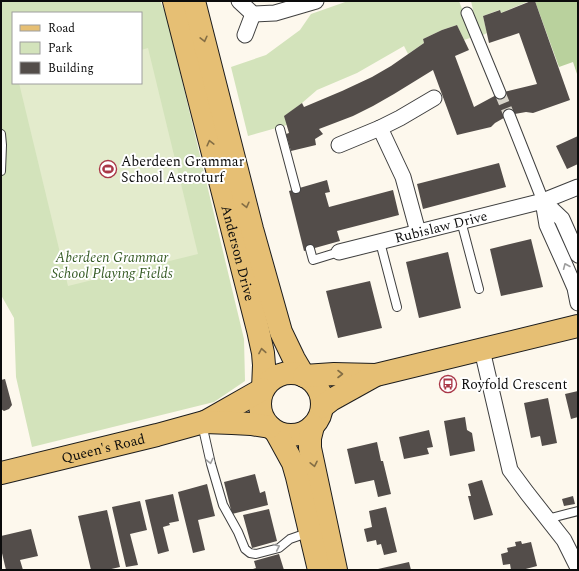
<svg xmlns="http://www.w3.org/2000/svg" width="579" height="571" font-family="Spectral,serif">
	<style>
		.green { fill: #d3e3bb; fill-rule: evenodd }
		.forest { fill: #b9d19d }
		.pitch { fill: #e3ebcc }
		.building { fill: #534d4a }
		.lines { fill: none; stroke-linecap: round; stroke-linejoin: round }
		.pedestrian-tunnel { stroke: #d9d5cb; stroke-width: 11; stroke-dasharray: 11 5.5; stroke-linecap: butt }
		.service-casing { stroke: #3f3f3f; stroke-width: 10 }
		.pedestrian-casing { stroke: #3f3f3f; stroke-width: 13 }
		.minor-casing { stroke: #3f3f3f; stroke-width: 17 }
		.primary-casing { stroke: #1d1d1d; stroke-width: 24 }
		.service { stroke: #fff; stroke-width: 8 }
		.pedestrian { stroke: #fff; stroke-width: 11 }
		.minor { stroke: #fff; stroke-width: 15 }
		.primary { stroke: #e6bf74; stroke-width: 22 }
		.oneway { stroke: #846e45 }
		.oneway2 { stroke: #9e9e9e }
		.labels { text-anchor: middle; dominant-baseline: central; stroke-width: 4; stroke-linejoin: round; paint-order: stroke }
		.poi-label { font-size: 14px; fill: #0c0c0c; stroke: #fff; text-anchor: start }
		.street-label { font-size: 14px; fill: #0c0c0c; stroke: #fff }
		.park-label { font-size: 14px; font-style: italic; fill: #365b25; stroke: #fff }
	</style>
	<rect width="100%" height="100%" fill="#fdf8ed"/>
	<path class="green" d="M1 1H160L166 14 244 339 245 381 214 402 32 447 16 377 14 318 1 295ZM13 13H141V83H13Z
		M348 1H459L473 37 464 40 457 25 442 30 423 39 424 43 408 54 404 46 357 73 317 90 302 103 285 116 287 125 248 136 231 67 266 55 300 30 311 14Z
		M471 1H527V2L501 13 499 10 483 16 487 33 479 37Z"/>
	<path class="forest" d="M535 1H578V77L573 62 559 67Z"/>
	<path class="pitch" d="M148 48 198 254 68 286 19 83H141V50Z"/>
	<path class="building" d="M531 1H535L570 100 533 113 526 112 509 115 495 123 491 127 457 135 433 70 394 94 373 106 353 116 319 129 323 134 315 139 316 145 291 151 286 134 289 133 284 116 302 103 304 107 342 91 372 77 391 66 424 43 423 39 442 30 457 25 469 50 455 56 474 107 500 93 537 84 519 33 489 43 483 16 500 10 501 13Z
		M578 136V164L567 169 556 146Z
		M499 163 506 187 423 209 417 184Z
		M327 180 330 192 325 193 329 207 393 190 399 215 337 231 340 241 304 251 289 191Z
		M531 239 543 287 501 296 490 249Z
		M448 252 461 308 419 318 406 262Z
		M370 281 382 328 338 338 326 291Z
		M5 379 12 405 9 409 4 411 1 409V380Z
		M578 391V417L571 419 565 394Z
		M548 398 557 443 542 446 540 436 531 438 524 403Z
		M465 417 467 430 472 433 475 451 450 456 444 421Z
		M429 430 433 447 427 448 429 454 404 459 399 437Z
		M377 442 381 461H383L391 494 378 497 374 480 355 484 347 449Z
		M255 474 260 493 265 491 268 505 232 514 224 482Z
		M482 480 493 515 474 520 468 496H471L468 484Z
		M207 484 215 516 198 520 205 550 193 553 178 492Z
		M173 494 179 521 169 523 170 525 163 527 169 551 158 554 145 500Z
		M573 496 575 504 564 506 562 499Z
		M140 501 147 530 130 534 138 565 126 567 112 507Z
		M386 507 397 552 384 555 381 544 377 545 376 540 367 542 364 529 372 527 369 511Z
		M269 509 277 541 252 548 243 515Z
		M107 510 120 567 107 570H91L78 516Z
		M31 529 38 556 20 560 23 570H6L1 549V536Z
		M521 541 522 544 531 542 537 566 522 570H511L510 564 503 565 501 554 508 552 507 548 516 546 515 542Z
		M279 554 284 570H254L253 569 256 568 254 561Z
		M409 562 411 570H378V569Z"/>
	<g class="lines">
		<path class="pedestrian-tunnel" d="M500 93 509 115"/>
		<g class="service-casing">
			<path id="service" d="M280 129 296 189
				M1 134 2 145 1 171
				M461 221 479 289
				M380 242 397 307
				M310 249 313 260 339 252
				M202 424 211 464 223 505 238 532 245 549 250 553 256 554 279 548 290 539 310 532
				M547 519 578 511"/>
		</g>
		<g class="pedestrian-casing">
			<path id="pedestrian" d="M467 13 500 93
				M509 115 543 201"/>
		</g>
		<g class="minor-casing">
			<g id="minor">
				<path d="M239 1 253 14 275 13 316 1"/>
				<path d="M245 35 253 14"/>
				<path d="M380 128 403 177 418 232"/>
				<path d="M339 145 380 128 400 118 434 98"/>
				<path d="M543 201 547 225 565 265 575 288 578 303"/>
				<path d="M543 201 562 219 578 255"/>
				<path id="s1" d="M339 252 543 201 578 187"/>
				<path d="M482 350 510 470 527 493 564 540 578 568"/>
			</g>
		</g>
		<g class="primary-casing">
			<g id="primary">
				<path id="s2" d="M174 1 258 330 263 353 264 365 263 389"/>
				<path d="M194 1 252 229 281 332 294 359 304 376"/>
				<circle cx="291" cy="404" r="31"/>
				<path d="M304 376 334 374 376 375"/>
				<path d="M322 407 331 400 376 375 578 326"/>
				<path d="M205 422 263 389"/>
				<path d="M313 426 310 438V448L336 570"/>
				<path d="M276 432 293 463 297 477 319 570"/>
				<path id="s3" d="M1 473 157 435 204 422 232 423 251 424 270 427"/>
			</g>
		</g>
		<use href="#service" class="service"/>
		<use href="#pedestrian" class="pedestrian"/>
		<use href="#minor" class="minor"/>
		<use href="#primary" class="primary"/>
	</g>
	<defs><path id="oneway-chevron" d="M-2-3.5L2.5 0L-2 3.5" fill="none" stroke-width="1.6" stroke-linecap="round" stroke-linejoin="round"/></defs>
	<g class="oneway">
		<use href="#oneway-chevron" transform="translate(204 39) rotate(76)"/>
		<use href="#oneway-chevron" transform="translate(210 143) rotate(-104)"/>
		<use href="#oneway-chevron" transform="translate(246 205) rotate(76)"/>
		<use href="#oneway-chevron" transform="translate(262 351) rotate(-100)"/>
		<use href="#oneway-chevron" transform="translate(340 374)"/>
		<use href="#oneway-chevron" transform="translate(314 464) rotate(78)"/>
	</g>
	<g class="oneway2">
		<use href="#oneway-chevron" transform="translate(566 266) rotate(-113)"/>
		<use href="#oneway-chevron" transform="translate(210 461) rotate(77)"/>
		<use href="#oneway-chevron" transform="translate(277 547) rotate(-24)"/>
	</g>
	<defs>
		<g id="stadium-ring" transform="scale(0.9)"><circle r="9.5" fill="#fff" stroke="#a93747" stroke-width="1.5"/><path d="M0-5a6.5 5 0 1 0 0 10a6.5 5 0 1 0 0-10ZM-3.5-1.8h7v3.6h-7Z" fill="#a93747"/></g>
		<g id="bus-ring" transform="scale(0.9)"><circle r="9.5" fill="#fff" stroke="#a93747" stroke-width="1.5"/><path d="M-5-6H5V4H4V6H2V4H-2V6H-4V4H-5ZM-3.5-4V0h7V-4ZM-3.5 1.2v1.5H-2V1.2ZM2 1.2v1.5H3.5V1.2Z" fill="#a93747"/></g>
	</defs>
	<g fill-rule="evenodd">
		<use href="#stadium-ring" x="108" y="169"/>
		<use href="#bus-ring" x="448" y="384"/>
	</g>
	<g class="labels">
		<g class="poi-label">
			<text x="121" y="161">Aberdeen Grammar<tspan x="121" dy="16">School Astroturf</tspan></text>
			<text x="461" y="384">Royfold Crescent</text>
		</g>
		<g class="street-label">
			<text stroke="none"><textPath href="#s1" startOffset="105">Rubislaw Drive</textPath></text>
			<text stroke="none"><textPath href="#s2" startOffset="260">Anderson Drive</textPath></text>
			<text stroke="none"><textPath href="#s3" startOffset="105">Queen's Road</textPath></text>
		</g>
		<g class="park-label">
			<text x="112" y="257">Aberdeen Grammar<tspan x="112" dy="16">School Playing Fields</tspan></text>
		</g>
	</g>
	<rect width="579" height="571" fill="none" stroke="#0c0c0c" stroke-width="4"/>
	<rect x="12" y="12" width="130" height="72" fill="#ffffff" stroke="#9e9e9e"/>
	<rect x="20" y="25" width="20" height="6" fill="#e6bf74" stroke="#9e9e9e"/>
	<text x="48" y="32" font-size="12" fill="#0c0c0c">Road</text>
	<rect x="20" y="42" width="20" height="12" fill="#d3e3bb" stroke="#9e9e9e"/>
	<text x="48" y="52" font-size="12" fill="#0c0c0c">Park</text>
	<rect x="20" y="62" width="20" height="12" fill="#534d4a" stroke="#9e9e9e"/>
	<text x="48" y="72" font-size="12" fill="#0c0c0c">Building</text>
</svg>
